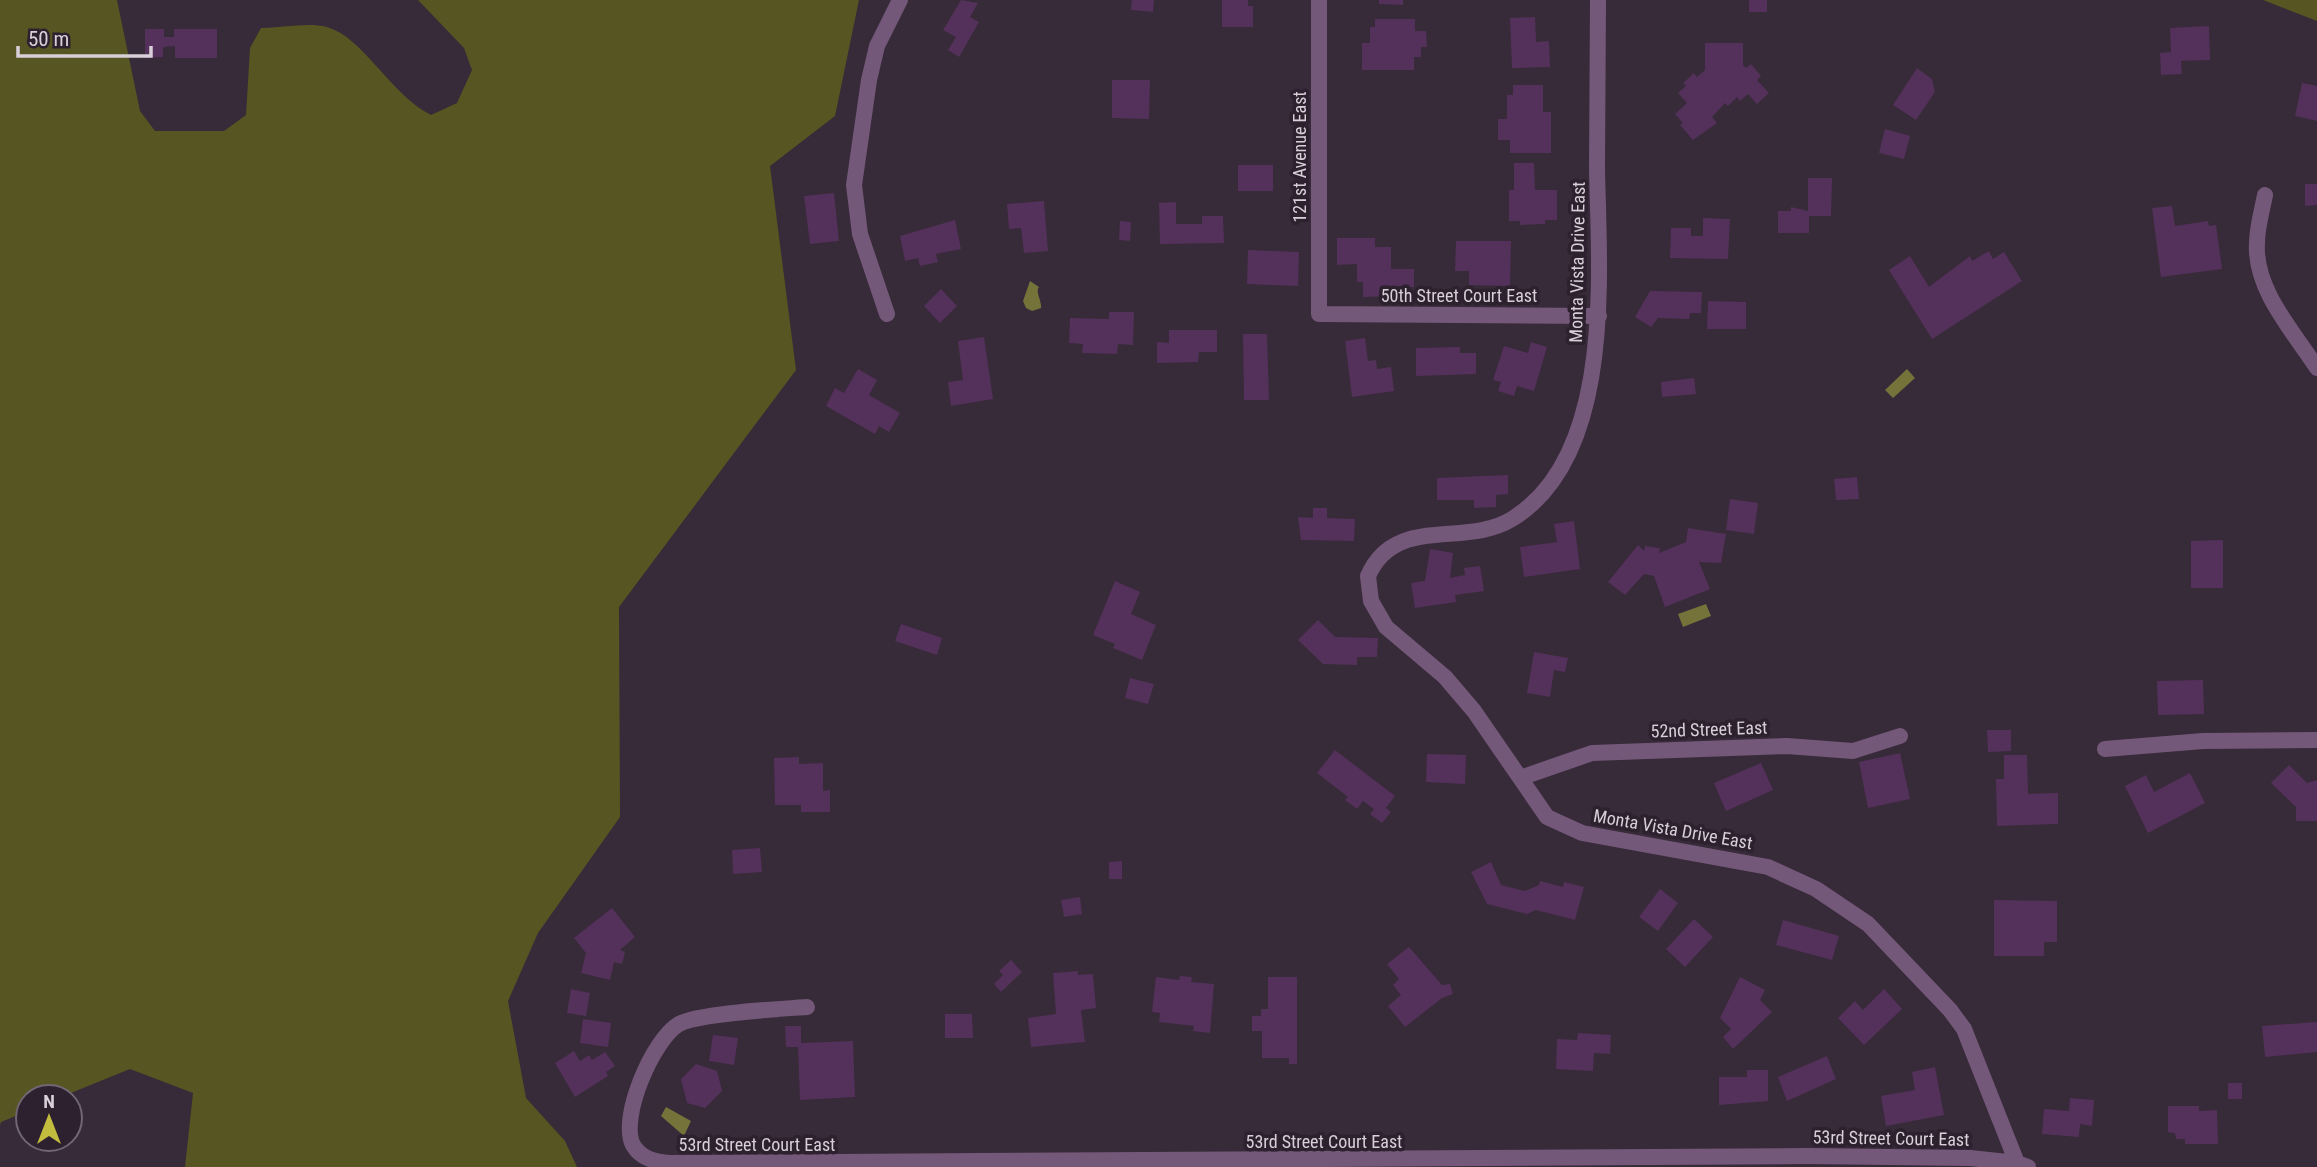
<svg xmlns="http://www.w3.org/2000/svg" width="2317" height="1167" font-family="'Roboto Condensed',sans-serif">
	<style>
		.green { fill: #575521 }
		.water { fill: #757339 }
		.building { fill: #54315a }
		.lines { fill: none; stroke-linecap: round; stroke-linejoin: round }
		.street { stroke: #745879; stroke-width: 16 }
		.labels { text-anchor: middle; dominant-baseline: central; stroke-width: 7; stroke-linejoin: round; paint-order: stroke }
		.street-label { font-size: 18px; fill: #d8cfd9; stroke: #2d202f }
	</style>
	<rect width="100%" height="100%" fill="#372a39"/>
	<path class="green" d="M0 0H117L140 111 155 131H224L246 115 250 48 261 28C281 28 308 22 327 27 363 37 391 95 431 115L457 103 472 70 464 48 418 0H859L835 116 770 166 796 370 619 607 620 817 538 933 508 1001 526 1098 565 1141 577 1167H185L193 1093 130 1069 61 1097H28V1111L1 1122 0 1126Z
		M2263 0H2317V21Z"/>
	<path class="water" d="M1030 281 1039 287C1035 292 1042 301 1041 308L1032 311 1026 308 1023 301Z
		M1907 369 1915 378 1893 398 1885 390Z
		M1706 604 1711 616 1683 627 1678 614Z
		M666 1107 691 1121 684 1136 661 1116Z"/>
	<path class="building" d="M961 0 978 3 970 17 979 22 959 57 948 50 956 37 943 30Z
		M1132 0H1154L1153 12 1131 10Z
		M1222 0H1248V6H1253V27H1222Z
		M1379 0H1403V5L1379 4Z
		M1749 0H1767V12H1749Z
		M1535 17 1536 42 1549 41 1550 67 1512 68 1510 18Z
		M1375 19H1415V31H1426L1427 47H1421V57H1414V70H1362V43H1370V27H1375Z
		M2209 26 2210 60 2181 61 2182 74 2161 75 2160 53 2171 52 2170 28Z
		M145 29H164V37H174V29H217V58H175V46L163 47V57L145 58Z
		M1705 43H1743V65L1746 68 1751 64 1761 76 1757 80 1769 93 1757 104 1748 94 1740 101 1737 97 1728 106 1725 103 1712 117 1717 123 1693 140 1680 125 1683 123 1675 114 1687 103 1678 93 1686 86 1683 83 1694 73 1697 77 1705 70Z
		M1917 68 1932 79 1935 92 1916 120 1893 105Z
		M1112 80H1150L1149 119 1112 118Z
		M2302 83 2317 86V121L2295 116Z
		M1513 85H1543V112H1551V153H1510V140H1498V119H1507V95H1513Z
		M1885 129 1910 136 1904 159 1879 153Z
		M1514 163H1534L1535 190H1557V220H1545V224L1520 225V221H1509V190H1514Z
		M1238 165H1273V191H1238Z
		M1808 178H1832L1831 216H1809V233H1778V211H1791V207L1808 211Z
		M2305 184H2317V205L2305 206Z
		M834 193 839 241 810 244 804 196Z
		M1044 201 1048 251 1024 253 1021 228 1009 229 1007 204Z
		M1176 202V224H1202V216H1223L1224 243 1160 244 1159 203Z
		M2172 206 2175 226 2208 221 2209 226 2216 225 2222 269 2161 277 2152 208Z
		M1703 218 1730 219 1728 259 1670 258 1671 228H1691V236H1703Z
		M955 220 961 249 936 254 938 262 920 266 918 258 905 261 900 236Z
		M1120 221 1131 222 1130 241 1119 240Z
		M1337 238H1375V247H1391V269H1414V287H1399V296L1363 297V282H1357V264L1337 265Z
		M1456 241H1511L1510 286 1469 285V271H1455Z
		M1248 250 1299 252 1298 286 1247 284Z
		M1989 251 1993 259 2004 252 2022 281 1932 339 1889 270 1910 256 1929 287 1970 256 1972 261Z
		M941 289 957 306 940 323 924 306Z
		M1650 291 1702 292 1701 313H1690L1689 319 1658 318 1651 327 1635 317Z
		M1708 301 1746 302V329H1707Z
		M1109 312H1134L1133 345 1118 344 1117 354 1082 353 1083 344 1069 343 1070 318 1109 319Z
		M1169 330H1217V352H1199L1198 362 1157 363V342L1169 343Z
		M1243 334H1267L1269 400H1244Z
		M984 337 993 399 951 406 948 382 963 380 958 341Z
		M1365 338 1368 361 1376 360 1377 369 1391 367 1394 391 1352 397 1345 341Z
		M1531 342 1547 347 1534 391 1517 386 1514 396 1498 391 1501 382 1493 380 1504 346 1528 353Z
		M1460 347V353H1476V374L1416 376V348Z
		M858 369 877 380 869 395 900 413 889 432 879 426 875 434 826 406 835 388 844 393Z
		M1694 378 1696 394 1662 397 1661 382Z
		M1508 475V494L1496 495V507L1474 508V500H1437V478Z
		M1857 477 1859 499 1836 500 1834 479Z
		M1730 499 1758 503 1754 534 1726 530Z
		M1313 508H1327V518L1355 519 1354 541 1301 540 1298 517 1313 518Z
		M1574 521 1580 569 1524 577 1520 547 1557 542 1554 524Z
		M1688 528 1726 534 1721 563 1699 562 1710 589 1665 607 1654 576 1644 574 1625 595 1608 582 1638 545 1644 551 1645 546 1660 548 1659 553 1686 542Z
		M2223 540V588H2191V541Z
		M1430 549 1453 553 1450 578 1465 575 1464 568 1480 566 1484 591 1455 595 1456 602 1415 608 1411 583 1425 581Z
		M1115 581 1140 592 1131 614 1156 625 1142 660 1113 648 1115 644 1093 635Z
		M1318 620 1335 637 1378 638 1377 657H1357V665L1323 664 1298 640Z
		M901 624 942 638 937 655 895 641Z
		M1534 652 1568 658 1565 672 1554 670 1550 697 1527 693Z
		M1130 678 1154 684 1148 704 1125 698Z
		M2203 680 2204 714 2158 715 2157 681Z
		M1987 730H2011V751L1988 752Z
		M1335 750 1395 796 1386 808 1391 812 1382 823 1370 814 1374 809 1363 801 1357 809 1345 800 1348 797 1317 773Z
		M1900 753 1910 799 1868 808 1859 762Z
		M1427 754 1466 755 1465 784 1426 782Z
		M2004 755H2027L2028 794 2058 793V824L1997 826 1996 779H2004Z
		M799 757V764L823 763V791L830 790V812H801V805H775L774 758Z
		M1761 763 1773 790 1726 811 1714 783Z
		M2289 765 2307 783 2317 780V821H2296V807L2271 783Z
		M2190 773 2205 803 2148 833 2125 786 2146 775 2154 792Z
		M760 848 762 872 733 874 732 850Z
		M1122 861V879H1109V862Z
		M1491 862 1501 885 1525 891 1539 885 1540 881 1563 887 1564 882 1584 887 1575 920 1536 910 1527 914 1487 904 1471 872Z
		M1660 889 1678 903 1658 931 1639 917Z
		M1080 897 1082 914 1064 917 1061 900Z
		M1994 900 2057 901V942H2044V956H1994Z
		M612 908 635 937 620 950 625 952 622 964 614 962 610 980 581 973 586 953 574 938Z
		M1694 919 1713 937 1685 967 1666 949Z
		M1783 920 1839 936 1832 960 1776 945Z
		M1409 947 1442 985 1450 984 1453 994 1442 998 1405 1027 1388 1006 1401 995 1393 985 1399 979 1387 964Z
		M1011 960 1022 972 1001 992 994 984 1003 975 999 971Z
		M1078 971V975L1093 974 1096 1008 1081 1010 1085 1042 1031 1047 1028 1018 1056 1014 1053 973Z
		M1180 976 1192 977 1191 982 1214 984 1210 1033 1193 1031 1194 1026 1159 1022 1160 1013 1152 1012 1156 977 1179 980Z
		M1268 977H1297V1064H1289V1058H1262V1031H1252V1016H1261V1009H1268Z
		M1740 977 1765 990 1760 1000 1772 1012 1733 1049 1723 1037 1731 1029 1720 1018Z
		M571 989 590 993 586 1016 567 1013Z
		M1884 989 1902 1009 1864 1045 1838 1018 1855 1001 1863 1010Z
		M945 1014H972L973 1038H945Z
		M583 1019 611 1023 608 1047 580 1043Z
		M2317 1022V1052L2265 1057 2262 1026Z
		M785 1026H801V1043L853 1041 855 1097 800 1100 798 1047H786Z
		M1578 1033 1611 1035 1610 1054 1594 1053 1593 1071 1556 1069 1557 1039 1577 1040Z
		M713 1035 738 1038 734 1065 709 1061Z
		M574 1051 580 1061 589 1055 592 1060 605 1052 615 1066 606 1072 608 1076 575 1097 555 1063Z
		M1827 1056 1836 1079 1787 1101 1778 1077Z
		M696 1064 717 1071 722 1091 705 1108 687 1103 681 1079Z
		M1935 1067 1944 1115 1886 1126 1881 1096 1915 1090 1912 1072Z
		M1747 1070H1768V1101L1719 1105V1077H1747Z
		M2228 1083H2242V1099H2228Z
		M2070 1098 2094 1100 2092 1126 2080 1124 2079 1137 2042 1134 2044 1109 2069 1111Z
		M2168 1106H2199V1111L2217 1110 2218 1144H2185V1139H2176L2175 1133 2168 1132Z"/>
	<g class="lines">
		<path class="street" d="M1319 0V314L1599 316
			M1598 0C1598 56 1597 113 1597 169 1599 273 1615 456 1512 519 1465 548 1395 514 1368 576L1371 601 1386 627 1445 677 1474 711 1547 817 1582 833 1768 867 1816 889 1868 924 1950 1010 1964 1029 2017 1163 2028 1167
			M2265 195C2262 211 2257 227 2257 243 2254 289 2293 331 2317 368
			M887 314 860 234 854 185 869 80 877 46 900 0
			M2105 749 2203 741 2317 740
			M1520 778 1592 753 1787 746 1853 751 1900 736
			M807 1007C780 1009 699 1013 679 1024 653 1039 619 1118 633 1145 641 1159 656 1162 670 1163L1809 1156 1970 1158 2017 1163"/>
	</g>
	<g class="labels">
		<g class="street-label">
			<text transform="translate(1299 157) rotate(-90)">121st Avenue East</text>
			<text transform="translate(1577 262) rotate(-89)">Monta Vista Drive East</text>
			<text x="1459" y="295">50th Street Court East</text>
			<text transform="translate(1709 729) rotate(-2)">52nd Street East</text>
			<text transform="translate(1673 829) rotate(10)">Monta Vista Drive East</text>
			<text transform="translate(1891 1138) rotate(1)">53rd Street Court East</text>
			<text x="1324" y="1141">53rd Street Court East</text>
			<text x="757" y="1144">53rd Street Court East</text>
		</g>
	</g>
	<g transform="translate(49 1118)"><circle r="33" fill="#2d202f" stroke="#716673" stroke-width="2"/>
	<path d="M0-5L12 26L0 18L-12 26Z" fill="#c3bd3f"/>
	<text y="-10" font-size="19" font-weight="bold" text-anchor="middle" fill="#d8cfd9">N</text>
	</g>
	<path d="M18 46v10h133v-10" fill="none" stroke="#d8cfd9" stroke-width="3.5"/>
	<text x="28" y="46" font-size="21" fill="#d8cfd9" stroke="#2d202f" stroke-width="5" paint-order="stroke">50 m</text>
</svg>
